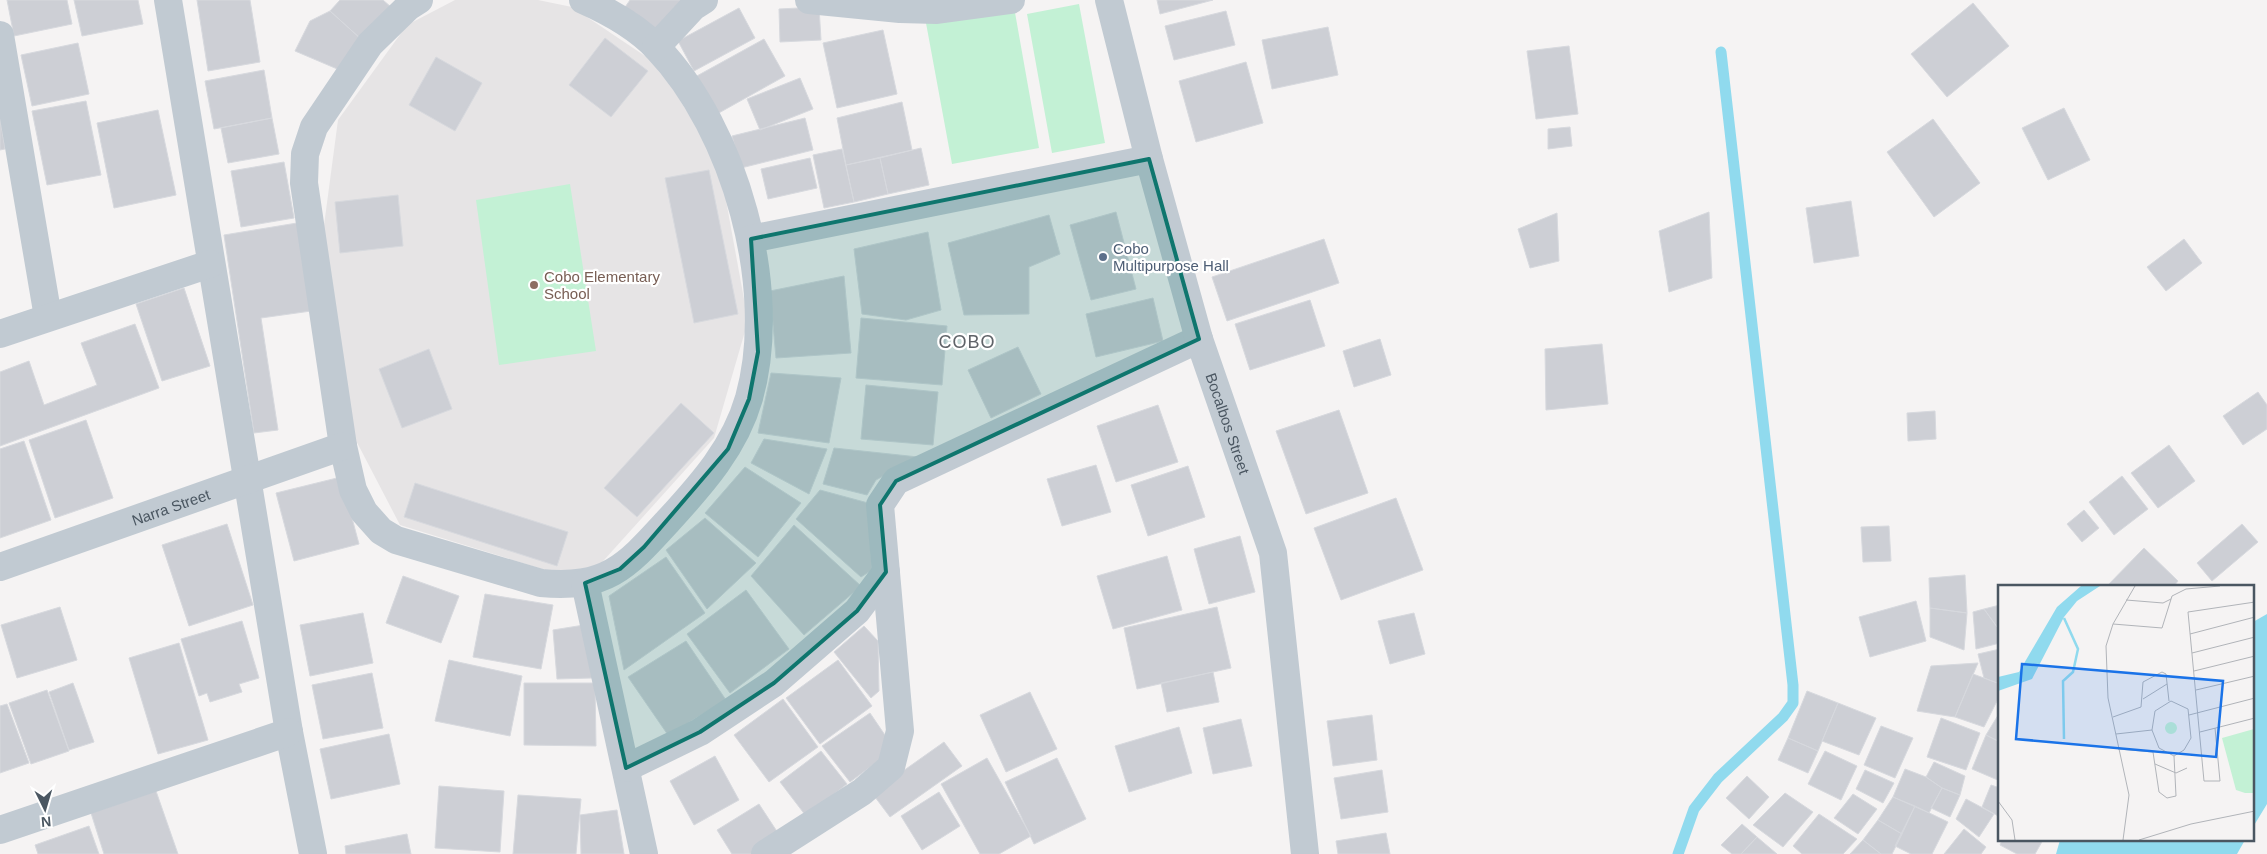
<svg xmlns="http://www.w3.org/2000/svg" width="2267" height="854" font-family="Helvetica,sans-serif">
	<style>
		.education { fill: #e6e4e5 }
		.green { fill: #c3f1d5 }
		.water { fill: #90daee }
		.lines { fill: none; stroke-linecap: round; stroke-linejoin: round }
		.stream { stroke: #90daee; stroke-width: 11 }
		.building { fill: #cdcfd5; stroke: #d7d9de }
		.minor { stroke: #c1cad2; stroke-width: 28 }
		.tertiary { stroke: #c1cad2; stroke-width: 28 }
		.marked { fill: #0f766e; fill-opacity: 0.2; stroke: #0f766e; stroke-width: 4; stroke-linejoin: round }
		.service-dot { fill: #5c6f8a; stroke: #fff; stroke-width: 2 }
		.education-dot { fill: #8d6e63; stroke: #fff; stroke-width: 2 }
		.labels { text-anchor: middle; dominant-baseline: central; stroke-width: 4.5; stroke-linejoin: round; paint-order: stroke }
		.service-label { font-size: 15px; fill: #4e5e75; stroke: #fff; text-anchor: start }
		.education-label { font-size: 15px; fill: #785e54; stroke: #fff; text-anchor: start }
		.street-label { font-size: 15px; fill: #4a5661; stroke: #fff }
		.quarter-label { font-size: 18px; letter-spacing: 1px; fill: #5f6368; stroke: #fff }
		.inset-river { fill: none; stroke: #90daee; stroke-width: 2.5 }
		.inset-road { fill: none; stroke: #b1b4b9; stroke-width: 1 }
		.view { fill: #1a73e8; fill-opacity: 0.15; stroke: #1a73e8; stroke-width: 2.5 }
		.inset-edge { fill: none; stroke: #4a5661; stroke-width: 2.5 }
	</style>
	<rect width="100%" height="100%" fill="#f5f3f3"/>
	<path class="education" d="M455 0H538L572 7 657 64 719 162 748 321 714 438 596 569 565 576 400 525 350 429 321 248 338 120 407 25Z"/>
	<path class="green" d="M1079 4 1105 143 1052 153 1027 14Z
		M1014 7 1039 148 952 164 926 23Z
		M570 184 596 351 499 365 476 200Z"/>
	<path class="water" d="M2267 614V804L2253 827V622Z
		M2060 840H2245L2237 854H2056Z"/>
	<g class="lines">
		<path class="stream" d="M1678 854 1694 809 1718 778 1783 717 1793 703V685L1721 52"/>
	</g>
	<path class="building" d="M7 0H67L72 24 14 36Z
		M74 0H138L143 24 82 36Z
		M197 0H250L260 62 208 71Z
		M340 0H383L391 7 361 39 330 11Z
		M630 0H687L657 33 623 10Z
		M1157 0H1213L1160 14Z
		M1973 3 2009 46 1947 97 1911 54Z
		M819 7 821 40 780 42 779 9Z
		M739 8 755 38 694 71 678 41Z
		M330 11 361 39 342 71 295 51 310 21Z
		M1226 11 1235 45 1174 60 1165 26Z
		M1328 27 1338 75 1272 89 1262 40Z
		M883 30 897 94 837 108 823 43Z
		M605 38 648 71 611 117 569 85Z
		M764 39 785 76 717 114 695 77Z
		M78 43 89 94 32 106 21 55Z
		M1569 46 1578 114 1536 119 1527 51Z
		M436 57 482 83 455 131 409 105Z
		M1246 62 1263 123 1196 142 1179 81Z
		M264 70 272 118 214 129 205 81Z
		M800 78 813 109 760 130 747 99Z
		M86 101 101 175 47 185 32 111Z
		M902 102 912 150 846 165 837 118Z
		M2064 108 2090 160 2048 180 2022 128Z
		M158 110 176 195 114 208 97 123Z
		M0 118 5 149 0 150Z
		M272 118 279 154 228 163 221 128Z
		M805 118 813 150 741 168 732 136Z
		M1933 119 1980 183 1934 217 1887 152Z
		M1570 127 1572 146 1548 149V129Z
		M921 148 929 185 888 194 880 158Z
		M842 149 854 202 824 208 813 155Z
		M810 158 817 188 768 199 761 169Z
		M880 158 888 194 854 202 846 165Z
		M284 162 294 218 241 227 231 171Z
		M709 170 738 314 694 323 665 178Z
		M398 195 403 246 340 253 335 202Z
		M1851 201 1859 256 1814 263 1806 208Z
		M1116 212 1136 289 1091 300 1070 225Z
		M1709 212 1712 278 1669 292 1659 231Z
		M1557 213 1559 261 1530 268 1518 229Z
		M1049 215 1060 254 1029 267V314L964 315 948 243Z
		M297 223 311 311 261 318 278 430 254 433 224 235Z
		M928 232 941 310 906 320 862 314 854 249Z
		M1324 239 1339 283 1227 321 1212 277Z
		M2184 239 2202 263 2166 291 2147 267Z
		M844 276 851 353 776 358 770 291Z
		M184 288 210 366 162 381 136 304Z
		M1153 298 1163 341 1096 357 1086 314Z
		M1310 300 1325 346 1250 370 1235 324Z
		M861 318 947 326 942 385 856 378Z
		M135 324 159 388 0 446V372L29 361 44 405 97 385 81 343Z
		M1380 339 1391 375 1354 387 1343 351Z
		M1602 344 1608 404 1546 410 1545 349Z
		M1018 347 1041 394 991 418 968 370Z
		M429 349 452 409 402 428 379 369Z
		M771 373 841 378 829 443 758 433Z
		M866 385 938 392 933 445 861 439Z
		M2258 392 2267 405V429L2243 445 2223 416Z
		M681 403 714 433 637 517 604 488Z
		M1158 405 1178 462 1116 482 1097 426Z
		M1339 410 1368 493 1306 514 1276 431Z
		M1935 411 1936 439 1908 441 1907 413Z
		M86 420 113 498 55 518 29 440Z
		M764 439 827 449 809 494 751 463Z
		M24 441 51 520 0 538V449Z
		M2169 445 2195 481 2158 508 2131 473Z
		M834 448 918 457 876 480 867 495 823 484Z
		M1096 465 1111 512 1062 526 1047 479Z
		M1188 466 1205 517 1148 536 1131 485Z
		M745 467 801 503 758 557 705 513Z
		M2122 476 2148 509 2114 535 2089 502Z
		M341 477 359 544 294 561 276 493Z
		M415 483 568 532 557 566 404 517Z
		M820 490 868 503 872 570 861 577 796 519Z
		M1396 498 1423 570 1341 600 1314 528Z
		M2084 510 2099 528 2082 542 2067 524Z
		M705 518 756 563 707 609 666 550Z
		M227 524 253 605 189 626 162 545Z
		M2242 524 2258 542 2212 581 2197 563Z
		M794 525 861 586 804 635 751 576Z
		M1889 526 1891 561 1863 562 1861 527Z
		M1240 536 1255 592 1209 604 1194 549Z
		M2144 548 2178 581 2174 586H2107Z
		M1167 556 1182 610 1113 629 1097 576Z
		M666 557 705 613 624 670 609 596Z
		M1965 575 1967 613 1930 608 1929 578Z
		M403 576 459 596 441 643 386 623Z
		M746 590 789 649 730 693 687 634Z
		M485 594 553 605 541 669 473 657Z
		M1916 601 1926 641 1870 657 1859 617Z
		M2000 605V631L1984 609Z
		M60 607 77 660 17 678 1 625Z
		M1217 607 1231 668 1137 689 1124 628Z
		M1930 608 1967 613 1964 650 1930 637Z
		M1984 609 2000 631V643L1976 649 1973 612Z
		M363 613 373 663 310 676 300 625Z
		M1414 613 1425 654 1390 664 1378 621Z
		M242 621 259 678 239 684 242 692 210 702 207 693 199 696 181 639Z
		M584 625 592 678 557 679 553 630Z
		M864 626 878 641 879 691 871 698 834 652Z
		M686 641 726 700 668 735 628 677Z
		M179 643 208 740 158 754 129 658Z
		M2000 649V684L1984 678 1978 654Z
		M449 660 522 676 510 736 435 721Z
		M838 660 872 706 820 744 786 698Z
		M1978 663 1955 717 1917 711 1931 666Z
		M1213 672 1219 702 1167 712 1161 683Z
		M372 673 383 728 323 739 312 685Z
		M1973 674 2000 684V695L1984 727 1955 717Z
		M73 683 94 742 69 750 49 692Z
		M524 683H595L596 746 524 745Z
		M47 690 69 751 31 764 9 703Z
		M1807 691 1838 703 1818 751 1788 738Z
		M1030 692 1057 749 1006 772 980 715Z
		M783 699 818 747 769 782 734 735Z
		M1838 703 1876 718 1859 755 1822 741Z
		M7 704 29 763 0 773V706Z
		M2000 712V742L1986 735Z
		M870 713 889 741 881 759 850 782 822 746Z
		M1372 715 1377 760 1333 766 1327 721Z
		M1941 718 1980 733 1966 770 1927 757Z
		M1241 719 1252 766 1213 774 1203 728Z
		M1881 726 1913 738 1895 778 1864 765Z
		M1179 727 1192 773 1129 792 1115 746Z
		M389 734 400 784 331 799 320 749Z
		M1986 735 2000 742V781L1972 769Z
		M1788 738 1818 751 1808 773 1778 760Z
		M944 742 962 766 890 817 872 793Z
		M821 751 847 784 806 816 780 782Z
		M1825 751 1857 766 1841 800 1808 784Z
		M715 756 739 800 694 825 670 781Z
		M987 758 1031 836 999 854H980L941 784Z
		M1057 758 1086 819 1034 844 1005 782Z
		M1934 762 1965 776 1960 795 1942 788 1926 777Z
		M1905 769 1926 777 1942 788 1929 813 1893 797Z
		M1382 770 1388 812 1341 819 1334 778Z
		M1865 770 1894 783 1883 803 1856 789Z
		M1747 776 1769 797 1749 819 1726 798Z
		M1991 785 2000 788V817L1982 807Z
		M439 786 504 791 500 852 435 848Z
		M1942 788 1960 795 1950 817 1931 808Z
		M156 791 178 854H104L91 813Z
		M939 792 960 826 922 850 901 816Z
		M1785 793 1813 812 1783 847 1753 825Z
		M1853 794 1877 809 1858 834 1834 818Z
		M518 795 581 799 576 854H513Z
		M1893 797 1915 806 1902 834 1878 820Z
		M1966 799 1994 814 1979 837 1956 819Z
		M759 804 780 836 752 854H732L717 830Z
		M1915 806 1948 822 1932 854H1911L1895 846Z
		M617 810 624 854H581L580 815Z
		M1819 814 1857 839 1843 854H1802L1793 846Z
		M1878 820 1902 834 1892 854H1881L1863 840Z
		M1742 824 1757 837 1741 854H1732L1721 845Z
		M89 826 99 854H38L35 845Z
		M1964 829 1986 847 1981 854H1944Z
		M1386 833 1390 854H1338L1336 841Z
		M407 834 411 854H346L345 846Z
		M1757 837 1777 854H1741Z
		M1863 840 1881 854H1850Z
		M2002 840H2043L2035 854H2017L2000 845Z"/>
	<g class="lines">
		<g class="minor">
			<path d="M168 0 289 732 313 854"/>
			<path d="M419 0 408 7 370 44 314 127 305 154 304 183 343 446 353 490 364 512 381 531 396 540 541 583C607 589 626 567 668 521 702 484 735 447 749 398 780 288 735 130 657 48 638 28 608 11 583 0"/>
			<path d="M809 0 900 9 937 10 1011 0"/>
			<path d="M0 35 48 317"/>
			<path d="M656 47 693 7 704 0"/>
			<path d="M751 239 1149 159"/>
			<path d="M0 334 210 264"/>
			<path id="s1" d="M0 567 343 446"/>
			<path d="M585 583 644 854"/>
			<path d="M626 768 700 732 774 683 857 611 886 572"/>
			<path d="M0 830 289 732"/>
			<path d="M765 854 862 792 891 767 900 731 880 505 896 481 1199 339"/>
		</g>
		<path class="tertiary" id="s2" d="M1109 0 1149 159 1199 339 1273 553 1305 854"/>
	</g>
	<path class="marked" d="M1149 159 1199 339 896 481 880 505 886 572 857 611 774 683 700 732 626 768 585 583 620 569 644 547 728 449 749 399 758 352 751 239Z"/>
	<circle class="service-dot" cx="1103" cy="257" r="5"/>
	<circle class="education-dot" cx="534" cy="285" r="5"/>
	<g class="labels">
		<g class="service-label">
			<text x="1113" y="248">Cobo<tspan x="1113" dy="17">Multipurpose Hall</tspan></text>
		</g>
		<g class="education-label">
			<text x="544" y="276">Cobo Elementary<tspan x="544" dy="17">School</tspan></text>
		</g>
		<g class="street-label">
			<text stroke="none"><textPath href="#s2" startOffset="440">Bocalbos Street</textPath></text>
			<text stroke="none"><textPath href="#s1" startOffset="181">Narra Street</textPath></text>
		</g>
		<g class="quarter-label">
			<text x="967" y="342">COBO</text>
		</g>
	</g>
	<g transform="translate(1998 585)">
		<rect width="256" height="256" fill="#f5f3f3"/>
		<path d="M167 143a6 6 0 1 1 12 0a6 6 0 1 1-12 0ZM256 144V208H247L238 205 224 153Z" fill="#c3f1d5"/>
		<path d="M83 1H102L79 16 66 32 34 94 0 106V92L21 87 59 22Z" fill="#90daee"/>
		<path class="inset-river" d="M66 33 80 64 75 87 65 96 66 154"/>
		<path class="inset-road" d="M128 15 165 18 173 14M115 39 164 43 174 11 188 4 222 1M192 49 257 32M194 68 257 52M196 86 257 71M198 105 257 91M145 114 169 99M191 130 257 113M115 132 143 122 145 97 164 87 168 89 171 116M217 143 222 196H206L190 27 257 17M202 147 257 133M118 149 154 145M120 164 155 167 161 207 169 213 178 211 176 171 161 163 154 145 157 126 173 116 190 124 193 153 186 165 176 171M157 179 178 188 189 183M0 216 14 235 17 255M125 255 131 210 110 113 108 61 115 39 137 1M141 255 193 239 257 226"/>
		<path class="view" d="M24 79 225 96 218 172 18 154Z"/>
		<rect width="256" height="256" class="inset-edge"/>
	</g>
	<g transform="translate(45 809) rotate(175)" stroke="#ffffff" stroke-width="4" paint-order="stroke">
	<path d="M0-4L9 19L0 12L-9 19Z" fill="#4a5661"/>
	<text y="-8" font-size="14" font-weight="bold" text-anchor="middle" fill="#4a5661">N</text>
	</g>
</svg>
